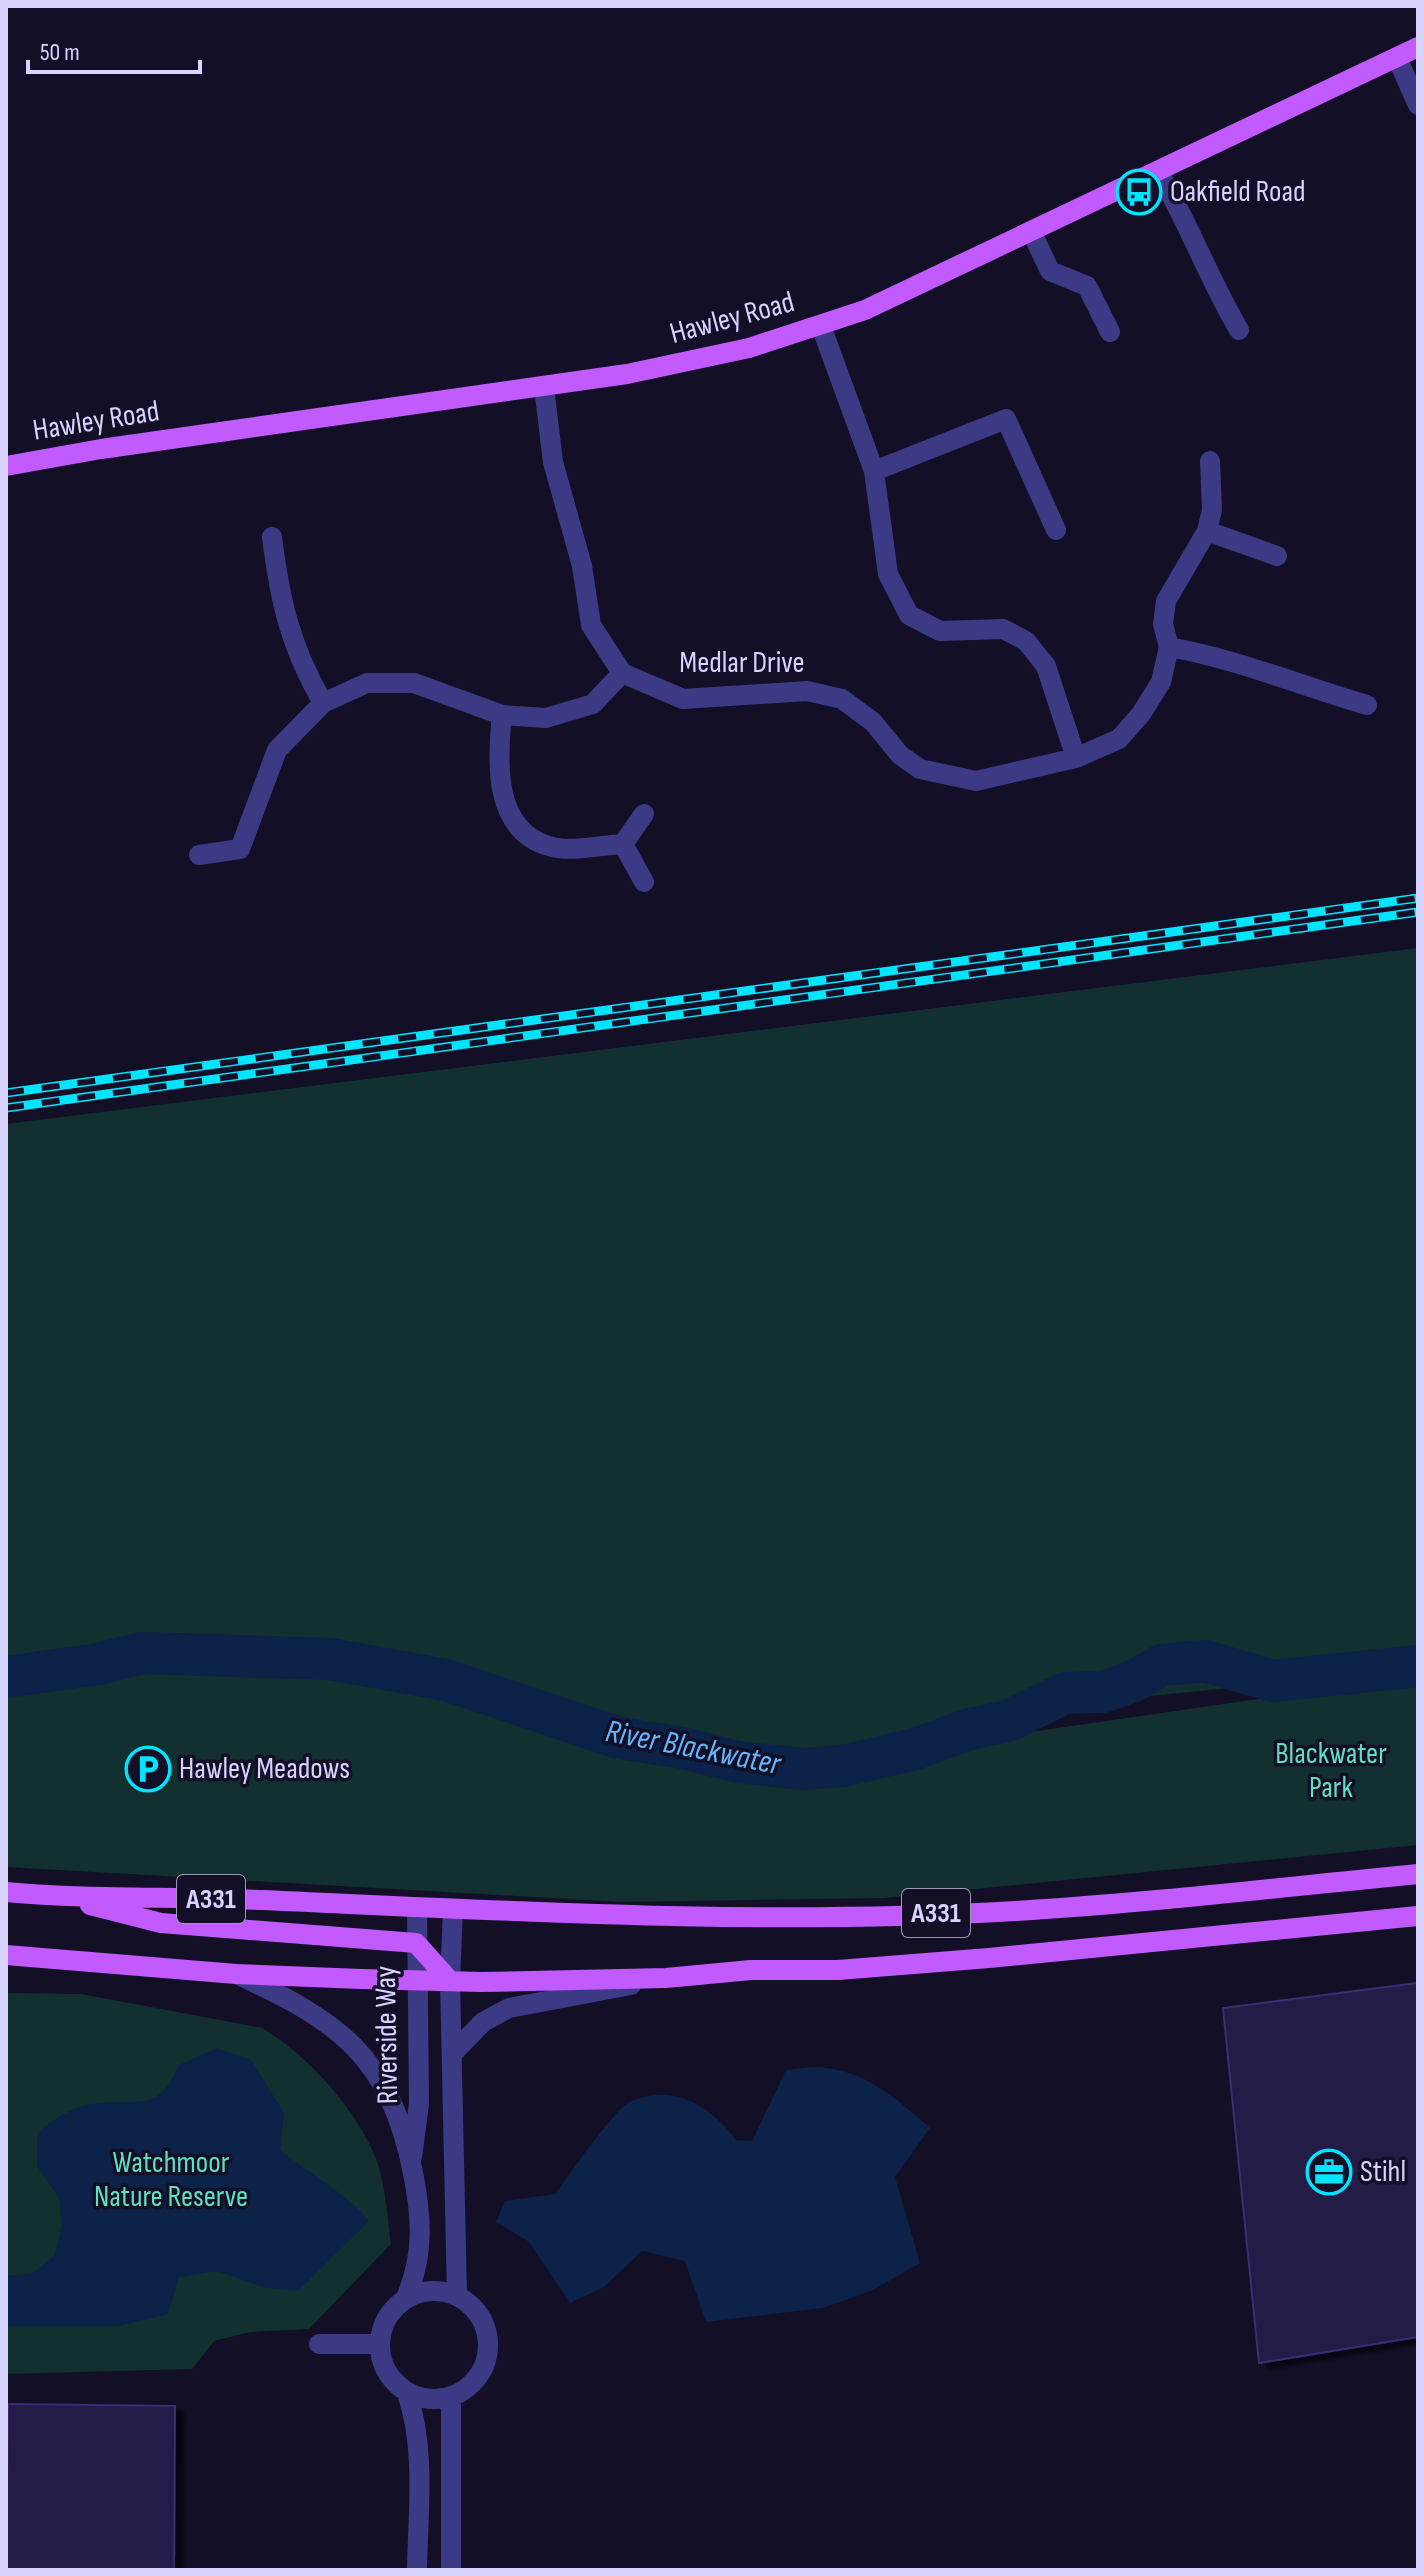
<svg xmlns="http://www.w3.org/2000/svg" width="1424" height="2576" font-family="'Sofia Sans Condensed',sans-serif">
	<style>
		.green { fill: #12302f }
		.water { fill: #0c2248 }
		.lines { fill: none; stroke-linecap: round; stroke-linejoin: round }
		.river { stroke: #0c2248; stroke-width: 42 }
		.building { fill: #241b47; stroke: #3b2d73; stroke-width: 2; filter: url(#shadow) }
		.minor { stroke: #3d3a85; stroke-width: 20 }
		.major { stroke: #c25bff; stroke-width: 20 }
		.rail-casing { stroke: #00e5ff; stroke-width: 9 }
		.rail { stroke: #130f26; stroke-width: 6; stroke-dasharray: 18; stroke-linecap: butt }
		.labels { text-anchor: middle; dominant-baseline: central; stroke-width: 7; stroke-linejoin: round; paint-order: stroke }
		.shield { fill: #130f26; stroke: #9e99be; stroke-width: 2 }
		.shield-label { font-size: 28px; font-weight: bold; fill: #d9d4ff }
		.poi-label { font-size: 30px; fill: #d9d4ff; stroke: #130f26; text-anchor: start }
		.street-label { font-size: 30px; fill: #d9d4ff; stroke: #130f26 }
		.park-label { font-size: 30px; fill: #5fe0c0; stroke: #130f26 }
		.water-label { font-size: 32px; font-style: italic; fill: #62b6ff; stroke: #130f26 }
	</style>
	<defs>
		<filter id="shadow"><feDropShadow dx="9" dy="5" stdDeviation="2" flood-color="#0009"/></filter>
	</defs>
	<rect width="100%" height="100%" fill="#130f26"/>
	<path class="green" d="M1418 948V1669L1012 1710 995 1737 1418 1676V1845L884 1898 621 1902 6 1867V1124Z
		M6 1993 81 1994 262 2028C306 2054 348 2101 371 2147 385 2176 387 2212 391 2244L309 2329 250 2332 214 2341 192 2369 6 2374Z"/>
	<path class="water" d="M217 2048 251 2060 284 2113 280 2150C308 2173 347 2193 369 2221L298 2291 263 2287 217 2271 179 2277 168 2314 119 2326H6V2276L33 2273 55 2255 62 2225 59 2198 37 2166V2133C55 2118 73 2106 98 2103 141 2098 158 2114 179 2065Z
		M812 2067C864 2068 893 2096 930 2128L895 2177 920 2263 873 2290 823 2308 706 2322 685 2261 642 2251 604 2287 570 2303 529 2242 496 2222 505 2201 555 2194C568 2177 614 2109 630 2102 673 2082 711 2106 736 2140L752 2141 786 2070Z"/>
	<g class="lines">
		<path class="river" d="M6 1677 98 1664 143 1653 330 1659 446 1680 619 1738 683 1748 738 1762 803 1769 843 1766 915 1749 970 1729 1008 1721 1065 1693 1103 1692 1132 1682 1162 1665 1205 1661 1273 1681 1418 1666"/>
	</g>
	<path class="building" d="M1418 1983V2337L1259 2363 1223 2008Z
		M8 2404 175 2406 174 2570H6Z"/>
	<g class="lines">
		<path class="minor" d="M1397 58 1418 105
			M1159 173C1189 224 1209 279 1239 330
			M1032 233 1050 271 1087 286 1110 332
			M821 326 874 471 888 574 909 615 940 631 1003 629 1026 641 1046 666 1076 758
			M544 387 553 462 582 566 591 625 622 673 683 699 807 691 842 699 873 722 900 755 920 769 976 781 1076 758 1119 739 1141 714 1161 682 1169 647 1163 624 1166 601 1207 531 1212 510 1210 461
			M874 471 1006 419 1056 530
			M1207 531 1277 556
			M272 537C280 601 290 646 323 703
			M1169 647C1237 659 1301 686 1367 705
			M502 715C497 761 493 830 549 846 570 853 601 845 623 844
			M644 814 623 844 644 882
			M199 855 240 849 277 750 323 703 367 683H414L502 715 546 718 593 704 622 673
			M453 1909 450 1981 457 2295
			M236 1974C339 2021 390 2056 413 2173 422 2218 424 2255 406 2298
			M453 2053 483 2022 509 2008 631 1985
			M412 2157 419 2104 417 1908
			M380 2345a54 54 0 1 1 108 0a54 54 0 1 1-108 0Z
			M319 2344H379
			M407 2393C426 2449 418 2511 417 2570
			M451 2570V2397"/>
		<path class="major" d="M6 466 101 449 627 374 749 348 865 310 1418 47
			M6 1892C91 1900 176 1896 262 1900 512 1911 764 1926 1015 1911 1149 1903 1284 1887 1418 1874
			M90 1905 161 1923 416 1943 450 1981
			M6 1955 236 1974 361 1979 482 1982 666 1978 751 1970H838L989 1958 1418 1916"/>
		<g class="rail-casing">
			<path id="rail" d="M6 1093 1418 898
				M6 1108 1418 912"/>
		</g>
		<use href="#rail" class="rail"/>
	</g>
	<defs>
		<g id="bus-ring" transform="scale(2.3)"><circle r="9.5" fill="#130f26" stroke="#00e5ff" stroke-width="1.5"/><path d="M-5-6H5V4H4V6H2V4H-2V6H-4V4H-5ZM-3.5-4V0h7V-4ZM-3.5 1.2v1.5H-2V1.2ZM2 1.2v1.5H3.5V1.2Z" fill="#00e5ff"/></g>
		<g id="parking-ring" transform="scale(2.3)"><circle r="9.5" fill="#130f26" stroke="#00e5ff" stroke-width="1.5"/><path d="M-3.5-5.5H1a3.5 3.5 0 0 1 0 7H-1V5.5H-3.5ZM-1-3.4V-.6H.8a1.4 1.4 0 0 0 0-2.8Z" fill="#00e5ff"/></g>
		<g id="office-ring" transform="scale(2.3)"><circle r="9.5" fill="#130f26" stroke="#00e5ff" stroke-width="1.5"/><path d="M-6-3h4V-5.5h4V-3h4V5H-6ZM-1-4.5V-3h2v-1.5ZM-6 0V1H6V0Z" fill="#00e5ff"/></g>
	</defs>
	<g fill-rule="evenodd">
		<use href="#bus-ring" x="1139" y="192"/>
		<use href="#parking-ring" x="148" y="1769"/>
		<use href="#office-ring" x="1329" y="2172"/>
	</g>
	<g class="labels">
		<g class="shield">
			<rect x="177" y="1875" width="68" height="48" rx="6"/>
			<rect x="902" y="1889" width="68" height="48" rx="6"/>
		</g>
		<g class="shield-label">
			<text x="211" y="1899">A331</text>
			<text x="936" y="1913">A331</text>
		</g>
		<g class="poi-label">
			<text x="1170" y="192">Oakfield Road</text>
			<text x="179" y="1769">Hawley Meadows</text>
			<text x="1360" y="2172">Stihl</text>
		</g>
		<g class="street-label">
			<text transform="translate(732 318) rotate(-15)">Hawley Road</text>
			<text transform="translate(96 421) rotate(-9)">Hawley Road</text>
			<text x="742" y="663">Medlar Drive</text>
			<text transform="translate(387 2035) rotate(-91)">Riverside Way</text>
		</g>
		<g class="park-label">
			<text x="1331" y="1754">Blackwater<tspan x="1331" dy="34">Park</tspan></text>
			<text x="171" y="2163">Watchmoor<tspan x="171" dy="34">Nature Reserve</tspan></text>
		</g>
		<g class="water-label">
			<text transform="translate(693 1748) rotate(11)">River Blackwater</text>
		</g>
	</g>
	<rect width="1424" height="2576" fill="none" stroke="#d9d4ff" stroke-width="16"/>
	<path d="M28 60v12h172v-12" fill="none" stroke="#d9d4ff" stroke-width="4"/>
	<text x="40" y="60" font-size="24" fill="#d9d4ff" stroke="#130f26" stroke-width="6" paint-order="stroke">50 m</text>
</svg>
